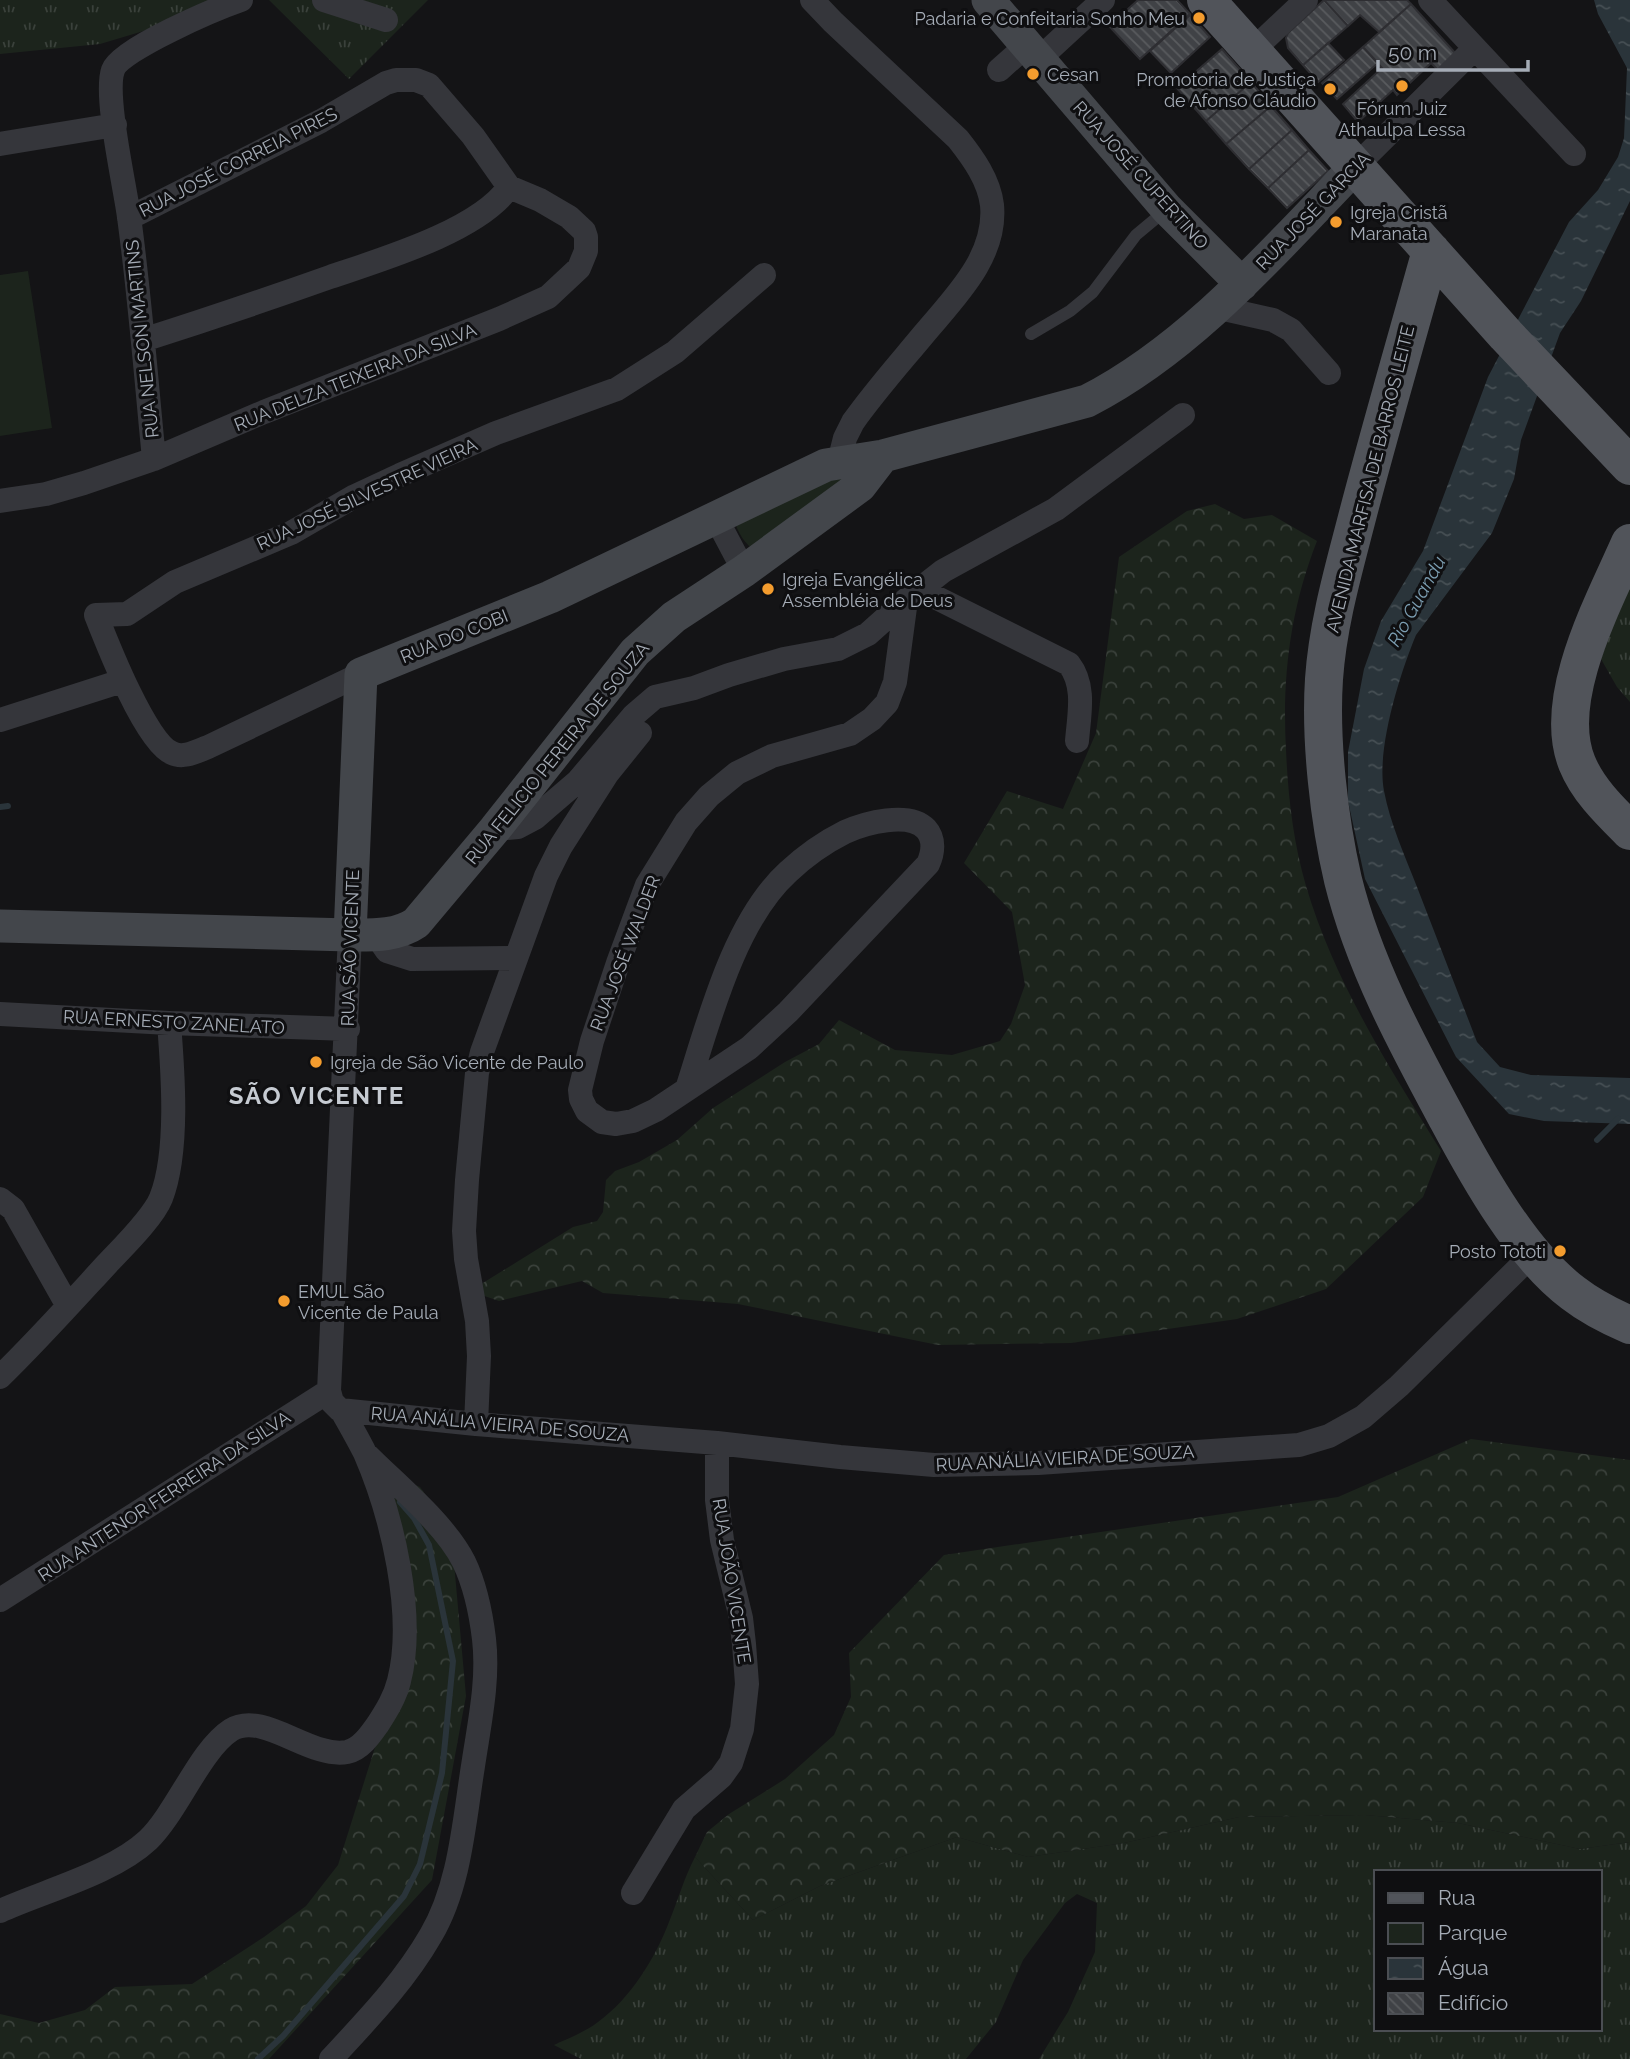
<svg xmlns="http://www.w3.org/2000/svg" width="1630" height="2059" font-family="Raleway,sans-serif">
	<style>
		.grass { fill: url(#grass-tufts); fill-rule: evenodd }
		.forest { fill: url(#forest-crowns) }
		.park { fill: #1c241c }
		.water { fill: url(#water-ripples) }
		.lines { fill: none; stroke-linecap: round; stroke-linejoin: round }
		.stream { stroke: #2a343a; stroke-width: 6 }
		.building { fill: url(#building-back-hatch); stroke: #2e2e32; stroke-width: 2 }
		.lane { stroke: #35363b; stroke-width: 12 }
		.street { stroke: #35363b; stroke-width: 24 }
		.secondary { stroke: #43464b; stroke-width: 33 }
		.primary { stroke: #51545a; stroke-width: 38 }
		.poi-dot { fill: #f39c2e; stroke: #0f0f11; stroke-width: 2.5 }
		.labels { text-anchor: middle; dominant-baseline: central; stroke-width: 6; stroke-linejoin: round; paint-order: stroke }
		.poi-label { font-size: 18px; fill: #a5acb6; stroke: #0f0f11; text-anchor: start }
		.street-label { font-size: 18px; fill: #a5acb6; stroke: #0f0f11 }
		.water-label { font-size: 19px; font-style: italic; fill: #7c9eb2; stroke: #0f0f11 }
		.district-label { font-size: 24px; font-weight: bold; letter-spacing: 2px; fill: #c6cbd2; stroke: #0f0f11 }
	</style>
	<defs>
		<pattern id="grass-tufts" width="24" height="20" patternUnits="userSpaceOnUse" patternTransform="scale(1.75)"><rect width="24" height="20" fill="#1c241c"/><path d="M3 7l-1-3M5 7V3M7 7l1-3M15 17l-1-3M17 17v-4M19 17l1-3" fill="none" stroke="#3a413b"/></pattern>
		<pattern id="forest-crowns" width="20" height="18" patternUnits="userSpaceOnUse" patternTransform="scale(1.75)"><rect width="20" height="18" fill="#1c241c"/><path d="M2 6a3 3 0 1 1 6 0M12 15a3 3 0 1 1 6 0" fill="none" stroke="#3a413b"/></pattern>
		<pattern id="water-ripples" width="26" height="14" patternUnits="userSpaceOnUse" patternTransform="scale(1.75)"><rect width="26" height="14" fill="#2a343a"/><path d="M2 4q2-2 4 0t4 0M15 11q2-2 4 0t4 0" fill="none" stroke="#464f54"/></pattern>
		<pattern id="building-back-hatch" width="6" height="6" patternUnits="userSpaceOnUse" patternTransform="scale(1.75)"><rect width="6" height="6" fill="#404246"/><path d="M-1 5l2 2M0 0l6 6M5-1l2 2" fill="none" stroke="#595b5e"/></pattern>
	</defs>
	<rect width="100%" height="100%" fill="#141416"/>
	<path class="grass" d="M0 0H247L100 44 0 54Z
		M269 0H428L349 79Z
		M1630 579V702L1617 687 1601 659Z
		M1365 1815 1458 1823 1580 1849 1630 1842V2059H1039L1068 2012 1095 1952 1097 1903 1077 1894 1065 1903 1023 1960 996 2022 966 2059H581L554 2045C569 2038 585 2032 598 2022 630 1999 655 1959 669 1922 678 1900 684 1878 695 1857L753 1920 820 1886 957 1837 1028 1857 1124 1843 1239 1817ZM1376 1872H1600V2029H1376Z"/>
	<path class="forest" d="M1215 504 1244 519 1272 515 1317 541C1290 610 1282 677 1286 750 1288 796 1293 841 1306 886 1334 981 1389 1067 1441 1151L1423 1197 1326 1289 1237 1319 1071 1343 938 1345 738 1304 603 1293 582 1281 499 1301 470 1291 573 1227 597 1221 603 1212 606 1180 615 1171 639 1162 677 1140 713 1108 785 1062 819 1044 839 1020 895 1050 952 1055 1000 1041 1011 1024 1025 985 1012 912 964 863 1007 791 1063 809 1096 733 1119 557 1187 511Z
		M1471 1439 1630 1460V1842L1580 1849 1458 1823 1365 1815 1239 1817 1124 1843 1028 1857 957 1837 820 1886 753 1920 695 1857 707 1832 729 1814 785 1779 834 1735 851 1697 849 1653 944 1555 1338 1497Z
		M387 1473 420 1487 451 1530 466 1696 432 1880 269 2059H0V2014L39 2023 85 2010 115 1987 192 1984 264 1937 306 1906 338 1865 377 1741 409 1671Z"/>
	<path class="park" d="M28 271 52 428 0 436V275Z
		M855 473 756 552C745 544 737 532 734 519L779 494Z"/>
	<path class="water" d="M1594 0H1630V201L1581 301 1560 333 1521 440 1514 479 1492 533 1416 635C1400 673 1376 750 1384 791 1390 823 1405 856 1417 887 1437 939 1457 990 1477 1042L1500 1067 1531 1075 1630 1078V1124L1544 1121 1509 1114 1456 1057 1365 879 1348 801V752L1364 669 1381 621 1423 551 1488 377 1569 222 1598 190 1618 157 1624 138 1627 68 1598 14Z"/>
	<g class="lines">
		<path class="stream" d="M0 807 8 806
			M1597 1140 1618 1119
			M258 2059 283 2036 404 1896 420 1864 442 1773 453 1661 429 1545 414 1518 400 1502"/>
	</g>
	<path class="building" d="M1138 0H1177L1190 14 1140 59 1109 26Z
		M1324 0 1348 26 1303 65 1288 48 1286 38 1288 33Z
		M1324 0H1407L1411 4 1379 32 1360 15 1348 26Z
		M1411 4 1456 54 1438 70 1431 63 1397 95 1393 90 1358 122 1343 104 1382 68 1363 47Z
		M1190 15 1210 37 1171 73 1150 51Z
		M1328 43 1344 60 1318 82 1303 65Z
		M1363 47 1378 63 1337 99 1322 83Z
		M1222 49 1251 82 1206 121 1177 88Z
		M1251 82 1271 106 1226 144 1206 121Z
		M1271 106 1292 130 1249 169 1226 144Z
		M1292 130 1309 150 1268 188 1249 169Z
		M1309 150 1328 171 1287 208 1268 188Z"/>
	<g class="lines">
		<path class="lane" d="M1031 334 1070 311 1093 292 1136 235 1166 210"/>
		<path class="street" d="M324 0 386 20
			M812 0 833 22 958 139C973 158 989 180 992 205 997 257 954 298 924 334 900 363 875 391 853 422L845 438 839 462
			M1430 0 1574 154
			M1252 51 1306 0
			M1039 59 1103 0
			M999 70 1027 45
			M0 144 115 125
			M1356 166 1474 49
			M129 218 321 121 386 83 396 80H416L429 85 473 136 509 187
			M1215 307 1273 320 1291 330 1329 373
			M143 340C206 320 268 299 330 277 380 260 479 231 509 187
			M154 459C146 378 140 297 129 217 125 186 104 95 113 70 120 49 218 8 241 0
			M0 501 46 494 84 483 154 459 264 412 499 319 548 297 579 268 586 251V237L584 231 569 217 540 200 509 187
			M716 518 744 571
			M919 589 1069 664C1086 686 1079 715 1077 741
			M361 674 208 747C197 751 184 759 172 753 146 743 107 643 96 615L127 614 175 582 291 533 355 496 400 475 496 433 617 389 675 352 764 275
			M0 720 122 681
			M495 829 518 827 535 818 550 805 578 781 634 715 655 697 694 688 729 675 784 659 838 649 868 634 906 600 943 571 1056 509 1183 415
			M350 935 329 1391 332 1402 340 1410 476 1424 717 1443 840 1457 934 1465 1038 1463 1299 1445 1329 1436 1363 1417 1399 1386 1533 1254
			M376 935 387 951 412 959 515 958
			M0 1014 169 1023 348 1029
			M687 1089C709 1021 734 921 788 872 804 857 825 842 845 832 865 823 909 811 926 829 935 839 933 853 928 864L788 1012 749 1048 656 1110 633 1121 616 1124 602 1122 587 1111 581 1099 580 1090 592 1041 618 963 647 885 686 822 709 796 737 773 772 756 850 734 872 719 887 703 895 682 906 600
			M0 1199 13 1209 68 1306
			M0 1377C37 1341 72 1302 107 1264 122 1248 153 1218 161 1198 179 1152 173 1073 169 1023
			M476 1424 479 1356 477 1321 466 1259 464 1231 467 1180 477 1073 482 1052 546 876 561 846 607 774 640 733
			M0 1600 329 1391
			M633 1893 684 1809 721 1777 731 1763 742 1729 747 1684 744 1644 741 1618 722 1540 717 1500V1443
			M0 1911C44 1891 113 1873 148 1840 177 1812 200 1750 231 1730 263 1710 310 1759 347 1752 361 1749 371 1734 378 1724 387 1710 395 1697 399 1681 416 1615 392 1515 365 1453 358 1439 350 1425 342 1411
			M331 2059C367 2020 404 1982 431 1935 460 1886 464 1822 473 1766 479 1725 489 1681 484 1639 481 1614 475 1585 464 1562 445 1524 398 1486 368 1456"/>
		<path class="secondary" d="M988 0 1167 209 1242 284
			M0 926 350 935C373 935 397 936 416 923L495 829 635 652 674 617 744 571 860 486 883 456
			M350 935 361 674 550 597 826 465 883 456 1087 401C1191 348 1276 249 1356 166"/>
		<path class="primary" d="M1206 0 1506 335 1630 466
			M1431 251C1407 337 1382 423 1359 510 1345 565 1328 621 1324 679 1320 740 1329 820 1343 880 1364 965 1407 1044 1448 1120 1478 1176 1522 1255 1573 1293 1591 1307 1609 1316 1630 1325
			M1630 543C1604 602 1551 699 1577 763 1588 790 1610 811 1630 831"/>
	</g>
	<g class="poi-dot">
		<circle cx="1199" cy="18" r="7"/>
		<circle cx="1033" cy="74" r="7"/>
		<circle cx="1402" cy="86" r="7"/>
		<circle cx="1330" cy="89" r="7"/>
		<circle cx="1336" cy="222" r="7"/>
		<circle cx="768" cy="589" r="7"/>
		<circle cx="316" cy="1062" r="7"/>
		<circle cx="1560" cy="1251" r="7"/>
		<circle cx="284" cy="1301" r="7"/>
	</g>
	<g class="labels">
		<g class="poi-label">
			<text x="1185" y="18" text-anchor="end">Padaria e Confeitaria Sonho Meu</text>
			<text x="1047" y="74">Cesan</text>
			<text x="1316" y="79" text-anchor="end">Promotoria de Justiça<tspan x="1316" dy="21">de Afonso Cláudio</tspan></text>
			<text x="1402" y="108" text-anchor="middle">Fórum Juiz<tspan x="1402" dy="21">Athaulpa Lessa</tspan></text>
			<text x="1350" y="212">Igreja Cristã<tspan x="1350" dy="21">Maranata</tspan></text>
			<text x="782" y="579">Igreja Evangélica<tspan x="782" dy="21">Assembléia de Deus</tspan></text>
			<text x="330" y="1062">Igreja de São Vicente de Paulo</text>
			<text x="1546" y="1251" text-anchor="end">Posto Tototi</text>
			<text x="298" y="1291">EMUL São<tspan x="298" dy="21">Vicente de Paula</tspan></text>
		</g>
		<g class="street-label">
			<text transform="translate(238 162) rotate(-27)">RUA JOSÉ CORREIA PIRES</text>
			<text transform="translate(1141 175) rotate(48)">RUA JOSÉ CUPERTINO</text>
			<text transform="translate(1313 211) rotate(-46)">RUA JOSÉ GARCIA</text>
			<text transform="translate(142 339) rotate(-96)">RUA NELSON MARTINS</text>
			<text transform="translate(355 377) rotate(-22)">RUA DELZA TEIXEIRA DA SILVA</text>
			<text transform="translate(1370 479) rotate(-76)">AVENIDA MARFISA DE BARROS LEITE</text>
			<text transform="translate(367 494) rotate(-25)">RUA JOSÉ SILVESTRE VIEIRA</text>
			<text transform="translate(454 636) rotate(-22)">RUA DO COBI</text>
			<text transform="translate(557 753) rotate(-51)">RUA FELICIO PEREIRA DE SOUZA</text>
			<text transform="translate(350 948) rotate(-88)">RUA SÃO VICENTE</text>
			<text transform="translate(625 953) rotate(-69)">RUA JOSÉ WALDER</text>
			<text transform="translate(174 1022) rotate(3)">RUA ERNESTO ZANELATO</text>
			<text transform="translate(500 1424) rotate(5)">RUA ANÁLIA VIEIRA DE SOUZA</text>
			<text transform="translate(1065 1458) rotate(-3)">RUA ANÁLIA VIEIRA DE SOUZA</text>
			<text transform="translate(164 1496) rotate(-33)">RUA ANTENOR FERREIRA DA SILVA</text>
			<text transform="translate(732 1581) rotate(81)">RUA JOÃO VICENTE</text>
		</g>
		<g class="water-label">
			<text transform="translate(1416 601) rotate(-61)">Rio Guandu</text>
		</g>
		<g class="district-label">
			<text x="317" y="1095">SÃO VICENTE</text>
		</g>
	</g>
	<rect x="1374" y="1870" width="228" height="161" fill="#0f0f11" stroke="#4b4e53" stroke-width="2"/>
	<rect x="1388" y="1893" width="35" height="10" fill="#51545a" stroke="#4b4e53" stroke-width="2"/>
	<text x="1438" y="1905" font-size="21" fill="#a5acb6">Rua</text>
	<rect x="1388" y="1923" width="35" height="21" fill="#1c241c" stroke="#4b4e53" stroke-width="2"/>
	<text x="1438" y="1940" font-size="21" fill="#a5acb6">Parque</text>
	<rect x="1388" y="1958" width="35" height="21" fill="url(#water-ripples)" stroke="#4b4e53" stroke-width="2"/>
	<text x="1438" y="1975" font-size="21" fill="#a5acb6">Água</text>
	<rect x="1388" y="1993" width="35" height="21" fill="url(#building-back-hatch)" stroke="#4b4e53" stroke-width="2"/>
	<text x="1438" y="2010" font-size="21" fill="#a5acb6">Edifício</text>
	<path d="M1378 60v10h150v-10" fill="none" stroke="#a5acb6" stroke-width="3.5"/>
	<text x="1388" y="60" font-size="21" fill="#a5acb6" stroke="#0f0f11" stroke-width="5" paint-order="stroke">50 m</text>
</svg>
